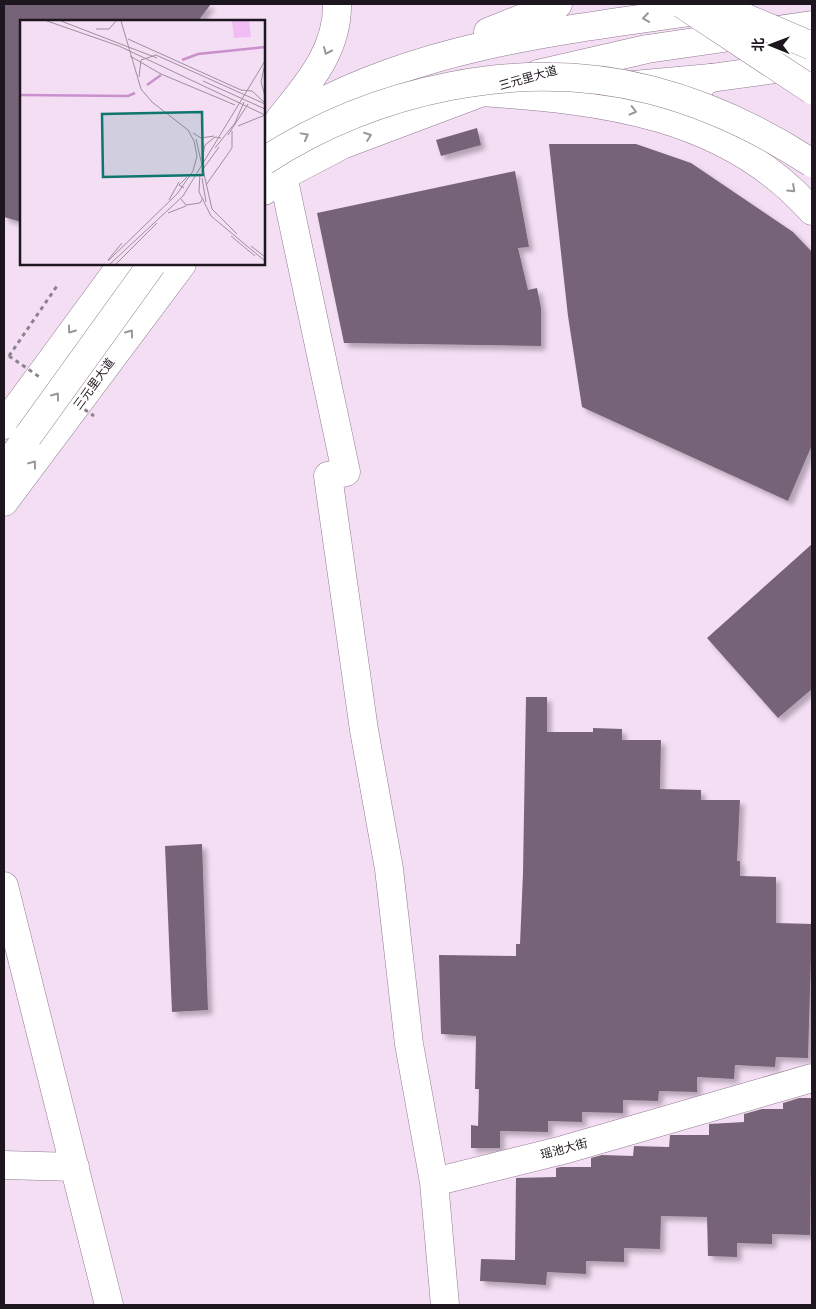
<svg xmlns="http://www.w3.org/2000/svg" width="816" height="1309" font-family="'Asap Condensed','Noto Sans SC',sans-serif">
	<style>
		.building { fill: #776478; filter: url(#shadow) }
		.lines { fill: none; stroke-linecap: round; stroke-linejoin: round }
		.minor-casing { stroke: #8f7b8f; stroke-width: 29 }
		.major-casing { stroke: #8f7b8f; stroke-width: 29 }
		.highway-casing { stroke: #8f7b8f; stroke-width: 29 }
		.path { stroke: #8f808f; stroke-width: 3; stroke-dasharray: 4 4; stroke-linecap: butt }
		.minor { stroke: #fff; stroke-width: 28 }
		.major { stroke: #fff; stroke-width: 28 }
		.highway { stroke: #fff; stroke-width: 28 }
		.highway-bridge-casing { stroke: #8f7b8f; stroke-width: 29; stroke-linecap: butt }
		.path-bridge { stroke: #8f808f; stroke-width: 3; stroke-dasharray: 4 4; stroke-linecap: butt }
		.highway-bridge { stroke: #fff; stroke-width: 28 }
		.oneway { stroke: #9a969a }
		.labels { text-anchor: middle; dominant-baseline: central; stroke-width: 4; stroke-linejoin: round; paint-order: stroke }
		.street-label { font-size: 12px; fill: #1e161e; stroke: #fff }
		.inset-river { fill: none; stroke: #ca90cd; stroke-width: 2.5 }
		.inset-road { fill: none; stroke: #9e8e9e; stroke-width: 1 }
		.view { fill: #0f766e; fill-opacity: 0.15; stroke: #0f766e; stroke-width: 2.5 }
		.inset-edge { fill: none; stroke: #1e161e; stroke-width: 2.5 }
	</style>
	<defs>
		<filter id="shadow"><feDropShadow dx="4.5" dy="4.5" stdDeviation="2.5" flood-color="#0004"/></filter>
	</defs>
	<rect width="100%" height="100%" fill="#f4def4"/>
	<path class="building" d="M4 4H211L198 21H21V222L4 217Z
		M477 128 481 145 441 156 436 140Z
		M549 144H636L691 163 793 232 812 252V445L788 501 582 407 568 316Z
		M515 171 529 247 518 248 528 290 537 288 541 308V346L344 343 317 213Z
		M812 544V689L778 718 707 638Z
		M526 697H547V732H593V728L622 729V740H661L660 789 701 790V800H740L737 861H740V876L776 877V923L812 924 808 1058 776 1057 775 1067 735 1065 734 1079 697 1077V1092L659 1091 658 1101 623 1100V1113L582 1112V1122L548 1121V1132L500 1131V1148H471V1125L478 1126 479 1089H475L476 1036 441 1034 439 955 516 956V944H520L523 873Z
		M202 844 208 1010 172 1012 165 846Z
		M799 1098H812L810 1235 772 1234V1244L737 1243V1257L708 1256 707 1217 661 1216 660 1249 624 1248V1262L586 1261V1274L547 1272 546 1285 480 1281 481 1259 515 1260 516 1178 556 1177V1168L561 1167H591V1158L602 1155 633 1156 634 1146 669 1147 670 1135H709V1124L744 1122V1114L762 1109H783V1103Z"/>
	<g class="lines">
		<g class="minor-casing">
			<path id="minor" d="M634 85 711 78
				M283 176 346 472 328 476 364 730 389 869 409 1044 434 1182
				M4 886 109 1305
				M4 1165 75 1167
				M445 1305 434 1182 563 1150 812 1078"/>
		</g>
		<g class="major-casing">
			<path id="major" d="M488 32 558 4
				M538 74 647 49 812 25
				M480 92C602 100 726 114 812 211
				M279 120C307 85 338 51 337 4
				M709 121 698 110 695 96 703 82 711 78 812 64
				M264 134C278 124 294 117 310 108 433 42 574 29 710 9
				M264 191 283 176 342 145 499 86
				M4 425 122 264
				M4 502 182 264"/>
		</g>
		<g class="highway-casing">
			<path id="highway" d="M4 469 28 436"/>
		</g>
		<path class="path" d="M9 356 57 286"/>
		<use href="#minor" class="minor"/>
		<use href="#major" class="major"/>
		<use href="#highway" class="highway"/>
		<g class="highway-bridge-casing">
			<path id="highway-bridge" d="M682 4 812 90
				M713 4 812 46
				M264 161C375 89 521 57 651 90 709 105 763 131 812 163
				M28 436 152 264"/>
		</g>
		<path class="path-bridge" d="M9 356 41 378
			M78 405 94 416"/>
		<use href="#highway-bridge" class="highway-bridge"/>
	</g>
	<defs><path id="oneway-chevron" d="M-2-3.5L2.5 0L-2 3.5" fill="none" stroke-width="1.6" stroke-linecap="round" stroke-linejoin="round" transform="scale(1.25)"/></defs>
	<g class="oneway">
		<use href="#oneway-chevron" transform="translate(646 18) rotate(172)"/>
		<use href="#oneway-chevron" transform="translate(327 51) rotate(114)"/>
		<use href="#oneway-chevron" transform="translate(633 111) rotate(14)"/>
		<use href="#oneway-chevron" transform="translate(305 136) rotate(-29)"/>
		<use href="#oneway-chevron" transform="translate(368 136) rotate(-20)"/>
		<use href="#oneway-chevron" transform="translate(792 189) rotate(43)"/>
		<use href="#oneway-chevron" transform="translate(71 330) rotate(126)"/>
		<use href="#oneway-chevron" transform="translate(130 333) rotate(-54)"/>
		<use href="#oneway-chevron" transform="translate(56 396) rotate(-54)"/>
		<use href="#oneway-chevron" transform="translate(33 464) rotate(-53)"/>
	</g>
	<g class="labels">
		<g class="street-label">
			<text transform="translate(528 78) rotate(-16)">三元里大道</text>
			<text transform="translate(94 384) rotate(-54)">三元里大道</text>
			<text transform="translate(564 1149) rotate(-15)">瑶池大街</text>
		</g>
	</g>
	<g transform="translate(20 20)">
		<rect width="245" height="245" fill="#f4def4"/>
		<path d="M212 1H229L231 17 214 18Z" fill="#f2bdf5"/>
		<path class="inset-river" d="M162 40 178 34 245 27M127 65 141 55M0 75 108 76 115 73"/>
		<path class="inset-road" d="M27 1 99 26 245 95M41 1 137 38M76 9H89L96 1M108 19 221 70 232 71 245 83M110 36 141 54 215 85M244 48 241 62 245 76M119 57 121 40 136 35 245 84M183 61 245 89M218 106 245 95M173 113 181 118 194 116M208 115 228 84M176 119 192 189 217 214M195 128 215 103 224 82M183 135 185 125 195 117 201 118M183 149 199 127M180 153 179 172 191 196 245 241M182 158 186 182M186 165 212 128V111M164 168 159 165 167 157M161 179 166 185 180 183 183 178M149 180 159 162M148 193 166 186M211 216 235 236M231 226 245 237M88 240 102 223M88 241 157 174 173 151 177 136 174 121 168 110 132 82 121 69 101 1M90 244 163 176 245 41M96 244 137 203"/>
		<path class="view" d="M182 92 183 155 83 157 82 94Z"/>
		<rect width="245" height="245" class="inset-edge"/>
	</g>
	<rect width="816" height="1309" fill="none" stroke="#1e161e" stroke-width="10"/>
	<g transform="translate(771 45) rotate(271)" stroke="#ffffff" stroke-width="4" paint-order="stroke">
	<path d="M0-4L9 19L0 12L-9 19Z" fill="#1e161e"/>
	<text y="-8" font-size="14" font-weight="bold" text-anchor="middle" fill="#1e161e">北</text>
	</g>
</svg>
